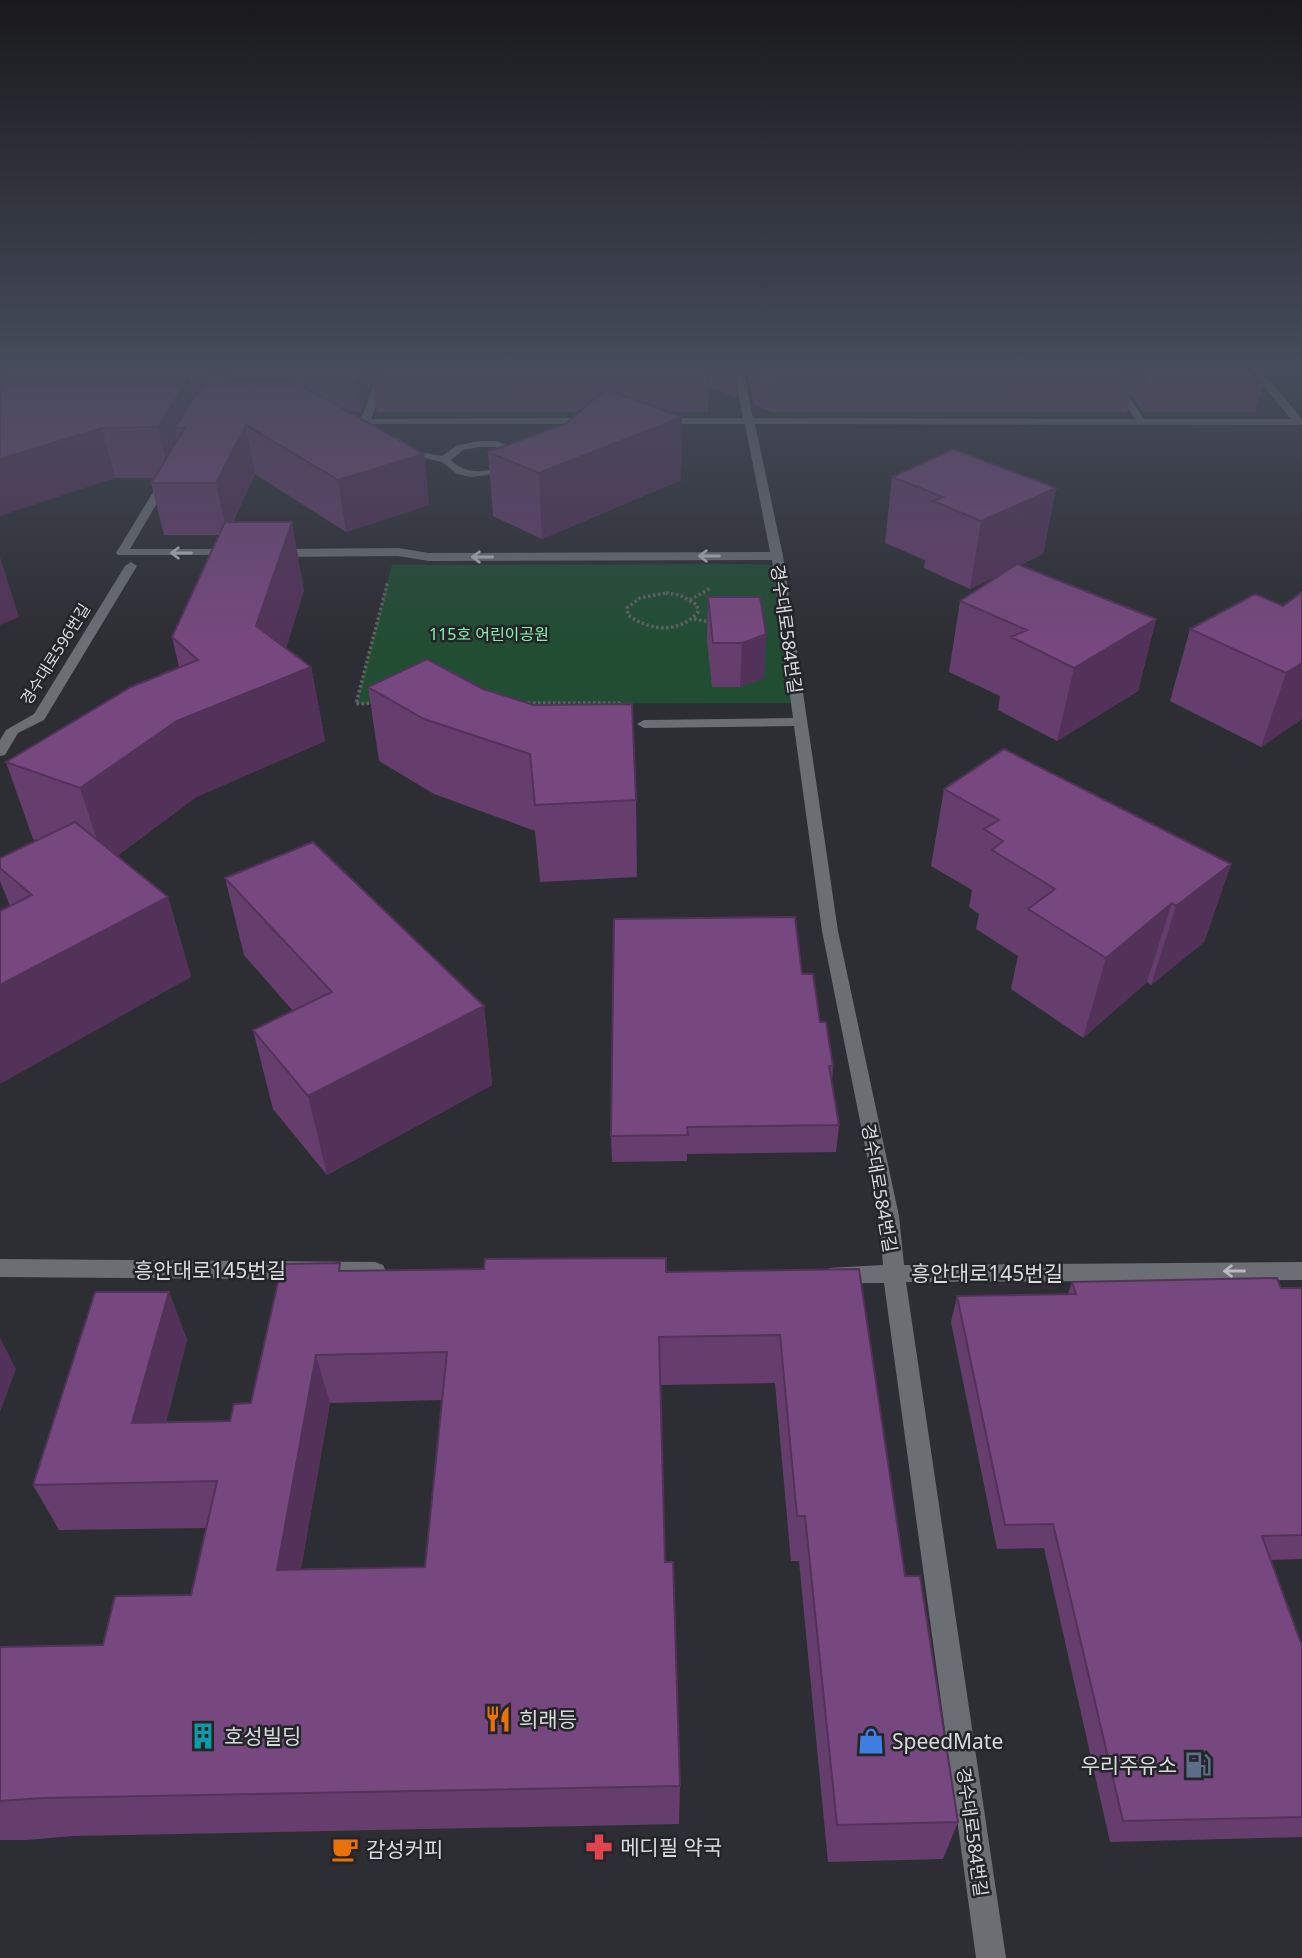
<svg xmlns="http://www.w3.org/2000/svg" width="1302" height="1958" font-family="'Noto Sans','Noto Sans KR',sans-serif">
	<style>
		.green { fill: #214d33 }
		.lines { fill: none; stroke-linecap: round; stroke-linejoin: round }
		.path { stroke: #616266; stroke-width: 3.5; stroke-dasharray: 2.5 2.5; stroke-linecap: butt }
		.minor { fill: #6b6e73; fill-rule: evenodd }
		.wall { fill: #663e6d; fill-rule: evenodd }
		.shaded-wall { fill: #533259 }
		.building { fill: #77487f; stroke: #533259; stroke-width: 2; fill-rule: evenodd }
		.oneway { stroke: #b8babd }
		.labels { text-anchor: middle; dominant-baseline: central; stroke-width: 5; stroke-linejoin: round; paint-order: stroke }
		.far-park-label { font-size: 16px; fill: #88efb0; stroke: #232529 }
		.far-street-label { font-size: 16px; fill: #d9dadd; stroke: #232529 }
		.street-label { font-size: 18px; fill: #d9dadd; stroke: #232529 }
		.near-street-label { font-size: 21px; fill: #d9dadd; stroke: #232529 }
		.near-poi-label { font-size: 21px; fill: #d9dadd; stroke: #232529; text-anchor: start }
	</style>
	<rect width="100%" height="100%" fill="#2d2e33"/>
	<path class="green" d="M752 564 779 566 797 703 356 704 392 565Z"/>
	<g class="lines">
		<path class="path" d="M666 593 680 595 697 605 698 612C679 634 650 631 628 615L627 608 640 598Z
			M690 600 711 588
			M694 619 711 622
			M374 703 356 704 388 581
			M523 703H623"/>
		<path class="minor" d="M380 368H390L371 419 591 418 596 421 591 424H339V420L361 419Z
			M733 368H743L753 418 1135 419 1100 368H1110L1144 419H1291L1249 368H1259L1302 419V424L1299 425 755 424 783 556 838 931 899 1216 904 1265 1302 1262V1280L906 1282 1006 1958H976L884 1283H837L829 1280 826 1274 829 1268 883 1265 879 1216 822 931 794 726 644 728 637 724 644 720 793 718 772 560 429 561 398 556 276 557 270 553 276 549 398 548 429 553 770 552 745 424H658L653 421 658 418H743Z
			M479 441H496L524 451 526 460 507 472 471 477 457 474 442 462 395 451 400 448 442 456 456 446ZM479 447H495L515 455 516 459C496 472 468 478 451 460L463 450Z
			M172 481 177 484 163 493 130 549H234L238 551V555H118L116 553 155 489Z
			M131 562 137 566 44 720 18 733 5 755 0 756V740L6 730 34 714 125 566Z
			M0 1259 375 1262 383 1265 386 1271 383 1277 375 1280 0 1277Z"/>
	</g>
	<path class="wall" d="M0 368H379L361 412H347L424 454 429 505 346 532 255 474 233 522 304 590 286 648 311 667 325 741 196 797 117 856 168 897 191 977 10 906 0 881V858L37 840 33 839 6 762 179 667 172 637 220 535H164L151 483 154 478H115Z
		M379 368H737V398L709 387 708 412H669L682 417 681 480 542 539 493 516 488 452 565 424 579 412H377L373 384Z
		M746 368H1249L1263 384 1255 412H1143L1131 394 1127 412H772L754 405Z
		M892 477 1056 488 1043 554 1020 565 1156 619 1138 691 1057 741 998 710 1000 696 949 672 960 601 1002 573 970 589 924 568 925 560 885 543Z
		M708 597 766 634 764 678 740 687H712L707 640Z
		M1283 606 1302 719 1261 747 1170 701 1190 629Z
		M427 659 636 800 637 877 540 882 535 831 434 794 379 761 368 687Z
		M944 789 1231 864 1204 942 1151 985 1147 982 1083 1038 1011 989 1018 956 976 929 979 914 969 907 972 890 931 866Z
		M225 878 484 1006 492 1085 327 1175 273 1109 253 1030 293 1011 244 955Z
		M802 974 820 1022 833 1066 832 1081 839 1125 836 1152 687 1154V1161L612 1162 611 1136Z
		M859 1269 905 1576 958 1822 943 1859 828 1862 799 1561H791L775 1383 660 1385 665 1562 680 1786 679 1824 73 1836 27 1840H0V1647L103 1645 191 1595 206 1528 59 1530 33 1485 169 1292 187 1340 166 1422 230 1421 251 1403 342 1271 666 1272ZM442 1400 425 1567 301 1569 330 1403Z
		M1072 1282 1281 1288H1302V1559L1271 1560 1302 1646V1837L1110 1842 1044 1548 997 1549 951 1322 957 1296 1068 1294Z"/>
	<path class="shaded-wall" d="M214 368H230L216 389H200Z
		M364 368H379L361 412 357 384Z
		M188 379 199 428H175L181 457 170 478 158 427Z
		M682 417 681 480 542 539 539 473Z
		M246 425 255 474 227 535 216 483Z
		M102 428 115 478 0 516V459Z
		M424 454 429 505 346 532 338 480Z
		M1056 488 1043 554 970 589 981 521Z
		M292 522 304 590 276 681 311 667 325 741 196 797 105 865 80 788 256 626Z
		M0 557 19 617 0 625Z
		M1156 619 1138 691 1057 741 1074 668Z
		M766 634 764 678 740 687 742 643Z
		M1302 663V719L1261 747 1286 673Z
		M1231 864 1204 942 1151 985 1176 906Z
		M168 897 191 977 0 1084V985Z
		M1172 903 1147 982 1083 1038 1106 958Z
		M484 1006 492 1085 327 1175 308 1096Z
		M169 1292 187 1340 153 1470 132 1423Z
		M0 1338 16 1369 0 1412Z
		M316 1355 330 1403 293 1614 277 1570Z"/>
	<path class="building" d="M0 368H214L199 389H190L188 379H0Z
		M229 368H364L357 384H298L291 380H222Z
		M379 368H707L709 385 373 384Z
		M753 368H1121L1133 384H773L755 377Z
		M1138 368H1249L1263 384H1149Z
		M0 379H188L158 427 102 428 0 459Z
		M205 380H291L424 454 338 480 246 425 216 483H151L185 428H175Z
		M606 389 682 417 539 473 488 452 565 424Z
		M953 449 1056 488 981 521 933 501 943 497 892 477Z
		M225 522H292L256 626 311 667 177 721 80 788 6 762 131 687 198 660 172 637Z
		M1017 564 1156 619 1074 668 1011 637 1027 630 960 601Z
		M1302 592V663L1286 673 1190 629 1255 594 1283 606Z
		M708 597H760L766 634 742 643H713Z
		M427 659 483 689 534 705 632 704 636 800 535 805 530 754 424 719 368 687Z
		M1004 749 1231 864 1176 906 1172 903 1106 958 1028 909 1055 889 992 850 1003 841 984 829 999 820 944 789Z
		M75 822 168 897 0 985V911L32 895 0 868V858Z
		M313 842 484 1006 308 1096 253 1030 332 992 225 878Z
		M795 917 802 974H813L820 1022H826L833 1066H829L839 1125 687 1127 688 1135 611 1136 614 919Z
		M666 1258V1272L859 1269 905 1576H920L958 1822 837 1825 805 1516H797L780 1335 659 1337 665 1562H673L680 1786 43 1798 0 1801V1647L103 1645 115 1596 191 1595 217 1481 33 1485 95 1292H169L132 1423 230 1421 234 1404 251 1403 282 1264 340 1263 339 1271 484 1269 485 1259ZM447 1352 425 1567 277 1570 316 1355Z
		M1277 1278 1281 1288H1302V1535L1262 1536 1302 1646V1817L1123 1821 1053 1524 1005 1525 957 1296 1076 1294 1072 1282Z"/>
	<defs><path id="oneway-shaft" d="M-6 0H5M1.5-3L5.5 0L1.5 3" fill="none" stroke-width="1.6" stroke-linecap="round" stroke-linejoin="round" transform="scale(1.75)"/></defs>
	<g class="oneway">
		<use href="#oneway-shaft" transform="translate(181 553) rotate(180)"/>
		<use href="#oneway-shaft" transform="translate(709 556) rotate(180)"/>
		<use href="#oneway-shaft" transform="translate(482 557) rotate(180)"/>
		<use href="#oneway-shaft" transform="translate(1234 1271) rotate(180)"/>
	</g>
	<linearGradient id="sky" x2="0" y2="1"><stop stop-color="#19191c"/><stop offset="0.57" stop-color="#464c5b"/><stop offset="1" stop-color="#464c5b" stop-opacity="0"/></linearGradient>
	<rect width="1302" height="642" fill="url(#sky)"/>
	<defs>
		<g id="restaurant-bare" transform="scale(2.1)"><path d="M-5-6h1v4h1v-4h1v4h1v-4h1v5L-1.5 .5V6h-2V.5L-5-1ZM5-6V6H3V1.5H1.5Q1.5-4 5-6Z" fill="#e8710a" stroke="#232529" stroke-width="2.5" paint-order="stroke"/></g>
		<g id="building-bare" transform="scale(2.1)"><path d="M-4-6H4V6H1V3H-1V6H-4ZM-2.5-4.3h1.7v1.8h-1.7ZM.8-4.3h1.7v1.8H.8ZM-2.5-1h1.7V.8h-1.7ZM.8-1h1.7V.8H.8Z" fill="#0f9aa8" stroke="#232529" stroke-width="2.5" paint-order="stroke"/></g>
		<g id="shop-bare" transform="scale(2.1)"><path d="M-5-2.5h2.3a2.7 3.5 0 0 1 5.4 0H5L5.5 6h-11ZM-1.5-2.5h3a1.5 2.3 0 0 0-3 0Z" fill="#3f7fe0" stroke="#232529" stroke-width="2.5" paint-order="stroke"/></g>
		<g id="fuel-bare" transform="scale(2.1)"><path d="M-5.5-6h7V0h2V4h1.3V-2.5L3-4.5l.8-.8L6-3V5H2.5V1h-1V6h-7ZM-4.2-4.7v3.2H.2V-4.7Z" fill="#5c6f8a" stroke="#232529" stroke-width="2.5" paint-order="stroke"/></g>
		<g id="pharmacy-bare" transform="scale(2.1)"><path d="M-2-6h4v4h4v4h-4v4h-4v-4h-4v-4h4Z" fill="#e0444e" stroke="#232529" stroke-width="2.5" paint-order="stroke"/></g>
		<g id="cafe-bare" transform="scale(2.1)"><path d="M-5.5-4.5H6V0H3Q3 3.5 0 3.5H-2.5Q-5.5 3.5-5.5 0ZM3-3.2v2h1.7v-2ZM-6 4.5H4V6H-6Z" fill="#e8710a" stroke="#232529" stroke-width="2.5" paint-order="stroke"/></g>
	</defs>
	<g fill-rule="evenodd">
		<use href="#restaurant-bare" x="498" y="1719"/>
		<use href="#building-bare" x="203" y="1736"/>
		<use href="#shop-bare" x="871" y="1741"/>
		<use href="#fuel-bare" x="1198" y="1765"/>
		<use href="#pharmacy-bare" x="599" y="1847"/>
		<use href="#cafe-bare" x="345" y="1849"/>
	</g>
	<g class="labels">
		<g class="far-park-label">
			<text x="489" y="634">115호 어린이공원</text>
		</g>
		<g class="far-street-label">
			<text transform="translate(55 654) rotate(-58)">경수대로596번길</text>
		</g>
		<g class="street-label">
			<text transform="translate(787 629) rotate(82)">경수대로584번길</text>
			<text transform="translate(880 1188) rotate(80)">경수대로584번길</text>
			<text transform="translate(973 1832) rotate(82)">경수대로584번길</text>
		</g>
		<g class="near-street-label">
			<text x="210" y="1270">흥안대로145번길</text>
			<text x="987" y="1273">흥안대로145번길</text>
		</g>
		<g class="near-poi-label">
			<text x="519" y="1719">희래등</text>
			<text x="224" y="1736">호성빌딩</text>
			<text x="892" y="1741">SpeedMate</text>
			<text x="1177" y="1765" text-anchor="end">우리주유소</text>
			<text x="620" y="1847">메디필 약국</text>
			<text x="366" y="1849">감성커피</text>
		</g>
	</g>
</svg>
